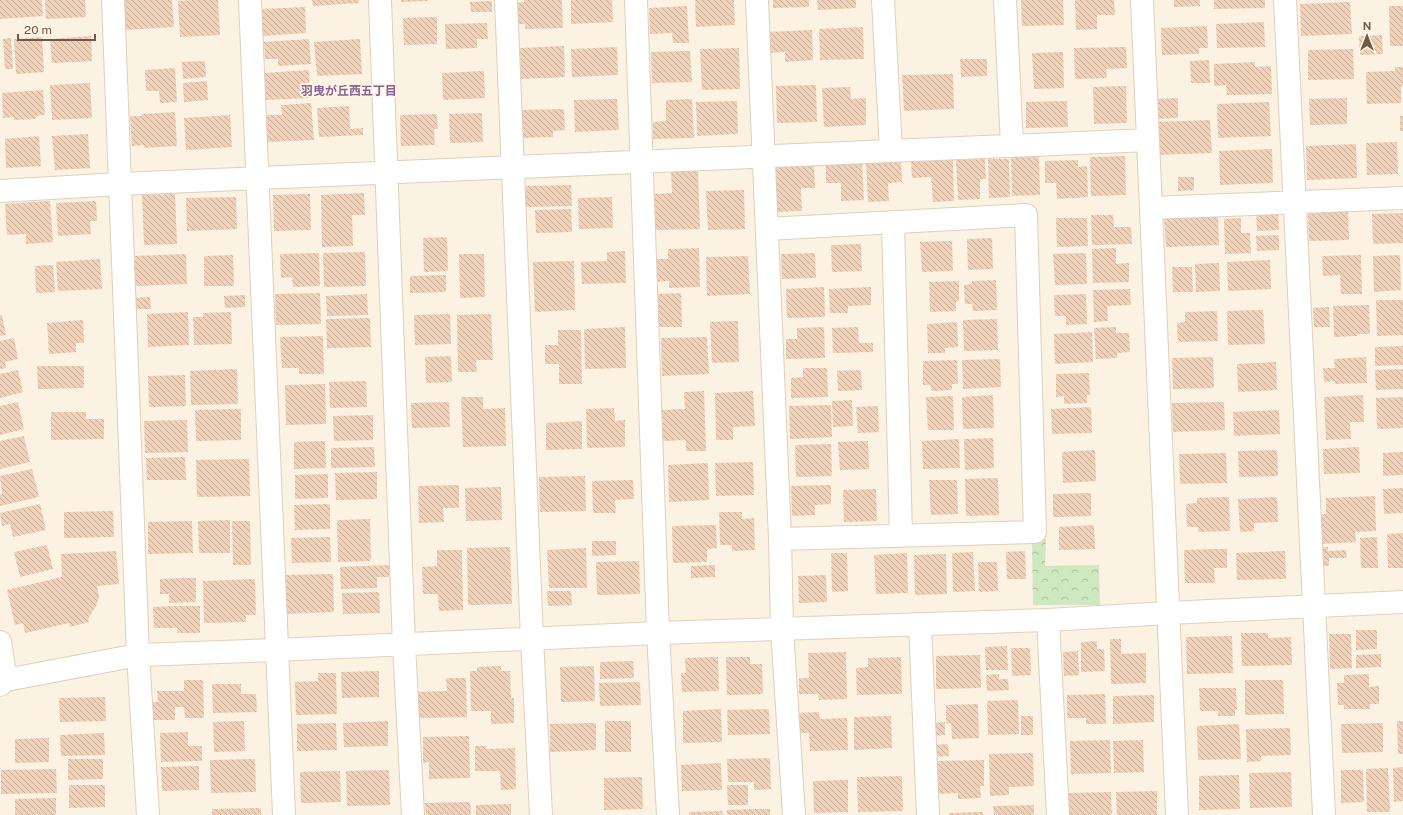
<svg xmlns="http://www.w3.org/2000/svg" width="1403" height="815" font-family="'Public Sans','Noto Sans JP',sans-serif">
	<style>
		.park { fill: url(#park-crowns) }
		.building { fill: url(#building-back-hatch) }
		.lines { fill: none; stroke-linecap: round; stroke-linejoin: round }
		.street-casing { stroke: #dfcfbd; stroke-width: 24 }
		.secondary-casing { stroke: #e4d0bb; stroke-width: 24 }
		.street { stroke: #fff; stroke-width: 22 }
		.secondary { stroke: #fff; stroke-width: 22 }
		.labels { text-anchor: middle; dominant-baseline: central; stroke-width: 3.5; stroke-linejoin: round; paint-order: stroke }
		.neighbourhood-label { font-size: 12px; font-weight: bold; fill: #876495; stroke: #fff6e6 }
	</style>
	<defs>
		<pattern id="park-crowns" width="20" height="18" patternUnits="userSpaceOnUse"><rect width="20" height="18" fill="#cee8c0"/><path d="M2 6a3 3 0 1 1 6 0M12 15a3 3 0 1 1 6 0" fill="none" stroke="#acbf9e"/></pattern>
		<pattern id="building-back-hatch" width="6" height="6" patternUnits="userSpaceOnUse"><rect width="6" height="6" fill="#f0d1b9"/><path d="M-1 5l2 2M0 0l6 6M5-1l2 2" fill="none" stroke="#c7ad98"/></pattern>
	</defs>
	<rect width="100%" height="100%" fill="#fbf2e1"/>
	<path class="park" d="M1032 539H1046L1045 566 1099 565 1100 605H1033Z"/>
	<path class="building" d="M0 0H42L43 16 0 19Z
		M45 0H85L86 17 46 19Z
		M122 0H172L174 27 124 30Z
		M192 0H218L220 35 180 37 178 1Z
		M312 0H359V3L313 6Z
		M401 0H427V1L401 2Z
		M524 0H562L563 28 525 29V24H518L517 3 524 2Z
		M571 0H612L613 22 571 24Z
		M695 0H734L735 25 696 27Z
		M773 0H809V7L773 8Z
		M817 0H856V8L818 10Z
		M1021 0H1063L1064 25 1022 26Z
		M1075 0H1114L1115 15H1097V29L1076 30Z
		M1174 0H1200V6L1174 7Z
		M1214 0H1265V8L1214 9Z
		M492 1V12H471L470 2Z
		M1350 2 1352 34 1301 36 1300 4Z
		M687 6 689 43H673L672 33 650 34 649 8Z
		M1389 6H1403V46H1390Z
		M305 7 306 33 263 36 261 9Z
		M437 17V44L404 45 403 18Z
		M1264 22 1265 47 1217 48 1216 24Z
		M487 23 488 39H477V48L446 49 445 24Z
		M1207 26 1208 48H1199V54L1162 55 1161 28Z
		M863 27 864 59 820 60 819 29Z
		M812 30 813 60 785 62V52L768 53 767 32Z
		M1382 35 1383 54 1360 55 1359 36Z
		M91 36 92 61 52 63 50 39Z
		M42 37 44 72 16 74 14 39Z
		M11 38 13 69H5L3 39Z
		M309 39 311 64 278 66V59H265L264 42Z
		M360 39 362 74 317 76 314 42Z
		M564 46 565 77 521 79 520 48Z
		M617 47 618 75 572 77 571 49Z
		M1126 47 1127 68 1106 69 1107 78 1075 79 1074 48Z
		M739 48 740 89 702 90 700 49Z
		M1353 49 1354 79 1308 80V50Z
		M690 51 692 82 652 83 651 52Z
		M1063 52 1064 88 1034 89 1032 53Z
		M960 59H987V76L961 77Z
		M1209 60 1210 83H1191L1190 61Z
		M205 61 206 77 183 79 182 62Z
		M1255 62V67L1271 66 1272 94 1227 95 1226 85 1214 86V64Z
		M1395 67H1403V86H1401V103L1367 104 1366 72 1395 71Z
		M175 68 177 102 160 103 159 91H146L145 70Z
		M309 70 310 98 266 100 264 73Z
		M484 71 485 98 443 100 442 73Z
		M953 74 954 109 904 111 902 75Z
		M207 81 208 100 184 102 183 83Z
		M90 83 92 118 52 120 50 85Z
		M816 85 817 122 777 123 776 86Z
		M1126 86 1127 123 1094 124 1093 87Z
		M850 87 851 99 866 98V125L824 127 822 88Z
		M43 90 45 115 36 116V119L14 120V117L3 118 2 93Z
		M1178 98V118L1154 119 1153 99Z
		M1347 98V124L1310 125 1309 99Z
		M617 99 619 130 575 132 574 100Z
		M692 99 694 138 653 139V122L666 121V100Z
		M737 101 738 134 697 136 696 102Z
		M1067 101 1068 127 1026 128V102Z
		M1269 102 1271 136 1218 138 1217 104Z
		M311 103 314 140 267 142 265 115H282L281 105Z
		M349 106 350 129 363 128V135L319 137 317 108Z
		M564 109 565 130 553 131V137L522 138 521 110Z
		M175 112 177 146 144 148V145L132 146 130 116H142V114Z
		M482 113 483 142 450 143 449 114Z
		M437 114 438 129H434L435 145 401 146 400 115Z
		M230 115 232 147 186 150 184 118Z
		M1400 116H1403V131H1400Z
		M1210 120 1212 153 1158 155 1157 122Z
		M88 134 90 168 55 170 52 136Z
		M39 136 41 166 6 168 5 139Z
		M1397 142 1398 174 1367 175 1366 143Z
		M1356 144 1357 178 1307 180 1306 146Z
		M1272 149 1273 183 1220 185 1219 151Z
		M1039 156 1040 195 1012 196 1011 157Z
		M1125 156 1126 195 1091 196 1090 157Z
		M985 159 986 179H980V199L958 200 956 160Z
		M988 159H1009L1010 197 989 198Z
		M901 160 902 182 888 183 889 201 868 202 866 162Z
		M953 160 954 201 933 202 931 177 912 178 911 162Z
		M1078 160V167L1087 166 1088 197 1057 199 1056 183H1045V161Z
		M862 162 864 200 841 201V183H826V164Z
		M814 166 815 188H801L802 211 776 212 774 167Z
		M698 171 700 229 655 230 654 194 672 193 671 172Z
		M1178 177H1194V190L1178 191Z
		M571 185 572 206 526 207 525 186Z
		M744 190 745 229 708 230 706 191Z
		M364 193 365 215H352L353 246 322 247 321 195Z
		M175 194 177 244 144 245 142 195Z
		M310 194 311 230 274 231 273 195Z
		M236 197 237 229 187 231 186 198Z
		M612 197 613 228 579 229 578 198Z
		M50 201 53 242 26 244V234L7 235 5 204Z
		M96 201 97 221H90L91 234 58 236 56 203Z
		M571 209 572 232 536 233 535 210Z
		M1278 211 1279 230 1257 231 1256 212Z
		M1348 211 1349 240 1309 241 1308 212Z
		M1403 213V243L1373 244 1372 214Z
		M1091 215H1113L1114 227H1131L1132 244 1092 245Z
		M1218 215 1219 245 1166 247 1164 216Z
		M1056 218H1087L1088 246 1057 247Z
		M1241 218V233H1250L1251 253 1225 254 1224 219Z
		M1279 235V250L1257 251 1256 236Z
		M447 237 448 271 424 272 423 238Z
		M992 238 993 269 968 270 967 239Z
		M952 241 953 271 922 272 920 242Z
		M861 244 862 271 832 272 831 245Z
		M699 248 700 287 669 288V281L656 282 655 259H668V249Z
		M1116 248V264L1129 263V282L1093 283 1092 249Z
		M625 251 626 283 582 284 581 262 607 261V252Z
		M365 252 366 286 324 287 323 253Z
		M319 253 320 286 293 287 292 277 281 278 280 254Z
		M815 253 816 278 782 279 781 254Z
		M1086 253 1087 284 1055 285 1053 254Z
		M186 254 187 284 135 286 134 256Z
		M459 254H484L485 297 460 298Z
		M233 255 234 286H204V256Z
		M1361 255 1362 294H1341L1340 275 1323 276 1322 256Z
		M1400 255 1401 290 1374 292 1373 256Z
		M748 256 750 294 707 296 706 257Z
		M100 259 102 289 58 291 56 262Z
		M1270 260 1271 289 1228 291 1227 262Z
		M574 261 575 310 535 312 533 262Z
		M1219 263 1220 291 1196 292 1195 264Z
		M53 265 55 292 36 293 35 266Z
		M1172 267H1192L1193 292H1173Z
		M446 275V292L410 293V276Z
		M996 280 997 310 973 311 972 304H965L964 285 972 284V281Z
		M959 281V301L956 302V311L930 312 929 282Z
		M824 287 825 317 787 318 786 289Z
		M871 287V305L848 306V313H830L829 289Z
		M1130 289 1131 305 1107 306 1108 321 1094 322 1093 290Z
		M320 293 321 324 276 325 275 294Z
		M681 293 682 327H659L658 294Z
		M367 294 368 315 327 316 326 296Z
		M1086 294 1087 324 1066 325V316H1055L1054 295Z
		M245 295V307L225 308 224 296Z
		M150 297 151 309H130L129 298Z
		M1376 300H1403V335L1377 336Z
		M1369 305 1370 334H1357V336L1334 337 1333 306Z
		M1329 307 1330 327H1314L1313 308Z
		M1263 310 1265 344 1228 345 1227 311Z
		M1217 311 1218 341 1178 342 1177 323 1185 322V312Z
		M188 312 189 345 148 347 147 314Z
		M231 312 232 344 194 345 193 317H203V313Z
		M450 314 451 344 415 345 414 315Z
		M491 314 493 360H476L477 372H458L457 315Z
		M0 315H2L6 335 0 336Z
		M370 318 371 347 327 348 326 319Z
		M997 319 998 350 964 351 963 320Z
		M83 320 84 343H76V352L49 354 47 323Z
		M738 321 739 362 712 363 710 322Z
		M957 322 958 347 945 348V353H928L927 324Z
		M625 327 626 368 585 369 584 329Z
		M824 327 825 358 786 359V339H797V328Z
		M858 327 859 343H873V352L833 353 832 328Z
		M1116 327V333H1129L1130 352 1117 353V358L1096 359 1094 328Z
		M558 330H581L582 384H559V364H545V345H558Z
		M1092 332 1093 362 1055 364 1054 334Z
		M323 336 324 374H299V368H282L280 337Z
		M707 337 709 374 662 376 661 338Z
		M14 338 18 359 5 362 6 368 0 369V341Z
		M1403 346V365L1375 366V347Z
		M451 356 452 382 426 383 425 357Z
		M1213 357 1214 388 1173 389 1172 358Z
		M1366 357 1367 383 1335 384V381L1324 382 1323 368H1335L1334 359Z
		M1000 359 1001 387 963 389 962 360Z
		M957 360 958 384H952V390L931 391V385H923V361Z
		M1276 362 1277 390 1238 392 1237 364Z
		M37 366H84V388L38 389Z
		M803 368H827L828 397 791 398V378L803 377Z
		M237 369 238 404 191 405 190 371Z
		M1403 369V389L1376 390 1375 370Z
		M18 370 23 392 0 398V374Z
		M861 370 862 390 838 391 837 371Z
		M1089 373 1090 395H1087V403L1064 404V396L1056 397V374Z
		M185 375 186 406 149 407 148 376Z
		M366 381 367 407 330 408 329 382Z
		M325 384 326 424 286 425 285 385Z
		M704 391 706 451H686V440L662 441 661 410 685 409 684 392Z
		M753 391 755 426 733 427V440H716L715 393Z
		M993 395 994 428 963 429 962 397Z
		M1363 395 1364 422H1350L1351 439 1326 440 1324 397Z
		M953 396 954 430H928L926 397Z
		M461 397H483V409L505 408 506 446 463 447Z
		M1403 397V428L1377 429 1376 398Z
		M852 400 853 426 833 427 832 401Z
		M18 402 24 429 0 435V406Z
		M449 402 450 427 412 428 411 403Z
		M1224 402 1225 430 1173 432 1172 403Z
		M831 405 832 437 790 439 789 406Z
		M878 406 879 432 858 433 856 407Z
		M1091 407 1092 433 1052 434 1051 409Z
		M614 408 615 421 625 420V447L587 448 586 409Z
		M241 409V440L196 441 195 410Z
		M1279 410 1280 434 1234 436 1233 412Z
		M51 412H86V419H104V439L51 440Z
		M373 415V440L334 441 333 416Z
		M187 420 188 452 145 453 144 421Z
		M582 421V449L546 450V423Z
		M24 436 30 462 0 469V441Z
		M993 438 994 468 965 470 964 439Z
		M959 439 960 468 923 469 922 441Z
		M325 441 326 468 294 469V442Z
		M868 441 869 469 840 470 838 442Z
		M831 444 832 476 796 477 795 445Z
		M374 447 375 467 331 468V448Z
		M1359 447 1360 473 1324 474 1323 449Z
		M1095 450 1096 481 1063 483 1062 452Z
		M1277 450 1278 476 1239 477 1238 451Z
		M1403 452V475L1383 476V453Z
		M1226 453 1227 483 1180 484 1179 454Z
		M185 457 186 480H147L146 458Z
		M249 459 250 496 197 497 196 460Z
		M753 462 754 495 716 496 715 463Z
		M708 463 709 500 669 502 668 465Z
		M32 469 39 497 0 506V495L2 494 0 476Z
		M377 472V499L336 500 335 473Z
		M328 474V498L295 499V475Z
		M585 476 586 511 540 512 539 477Z
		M998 478 999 515 966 516 965 479Z
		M633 480 634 499 615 500 616 513H593L592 481Z
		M929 480H957L958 514 931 515Z
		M459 485V508H443L444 522 419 523 418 486Z
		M831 485V504L815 505V515L792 516 791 486Z
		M501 487 502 520 466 521 465 488Z
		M1403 488V513L1384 514 1383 489Z
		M876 489 877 521 844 522 843 490Z
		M1091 493V516L1053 517V494Z
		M1375 496 1376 531 1355 532 1356 542 1319 544 1318 514H1326V498Z
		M1229 497 1230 531 1198 532V527H1187L1186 504 1197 503V498Z
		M1277 497 1278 522 1254 523V531L1240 532 1238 499Z
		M40 504 46 530 13 537 10 524 2 526 0 513Z
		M330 504V529L295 530 294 505Z
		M113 511 114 537 64 538V512Z
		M719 512H742V519L754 518 755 550 732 551V545H720Z
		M370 519 371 561 338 562 337 520Z
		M230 520V553H199L198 521Z
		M192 521 193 553 148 554V522Z
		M232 521H250L251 565H233Z
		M716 525 717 548 707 549V562L673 563 672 526Z
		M1094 525 1095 549 1059 550V527Z
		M1403 533V568H1388L1387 534Z
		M330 537 331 562 292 563 291 538Z
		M1377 537 1378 568H1361L1360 538Z
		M592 541H616V555L592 556Z
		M47 545 53 569 20 577 14 552Z
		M510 547 512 604 468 605 467 548Z
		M1320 547H1328V551L1346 550 1347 558H1329V566H1320Z
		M586 548 587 588H549L547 550Z
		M1213 549H1227V568H1214L1215 583H1185L1184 550Z
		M437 550H462L463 610 439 611 438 594H423L422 567 437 566Z
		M116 551 119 584 97 586 99 597 96 606 88 619 89 622 70 627 69 623 25 633 23 623 15 625 7 590 62 577 61 554Z
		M1025 551 1026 579H1007L1006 552Z
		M1285 551 1286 579 1237 580 1236 553Z
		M973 552 975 591 953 592 952 553Z
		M831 553H847L848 591 832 592Z
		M907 553 908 593 876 594 874 555Z
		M946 554 947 594 915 595 914 555Z
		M639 561 640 594 597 595 596 562Z
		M978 562H997L998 591 979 592Z
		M389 565V577H377V588L341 589 340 567Z
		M715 565V577L691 578V566Z
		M333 574 334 612 283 614 282 575Z
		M826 575 827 602 799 603 798 576Z
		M184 578H196V602L169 603V594H160V579Z
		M255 579 256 615H246V622L204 623 203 581Z
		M547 591H571L572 605 548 606Z
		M379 592 380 613 343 614 342 593Z
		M177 606H200V633H177V628H154L153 607Z
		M1356 630H1377V649L1356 650Z
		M1241 633H1268V638L1291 637 1292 665 1242 666Z
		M1329 634H1351L1352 668 1330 669Z
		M1232 636 1233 673 1187 674 1186 637Z
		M1110 639H1121V654L1146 653V683L1111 684Z
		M1097 641V649H1104L1105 671 1081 672V642Z
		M1007 646 1008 670H986L985 647Z
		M1011 648H1030L1031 675 1012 676Z
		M1078 651 1079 675 1064 676 1063 652Z
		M846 652 847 699 819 700 818 694H799V678H809L808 653Z
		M1381 654V667L1356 668V655Z
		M980 655 981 688 936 689V656Z
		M718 657 719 691 682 692 681 673H686L685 658Z
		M726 657H750V664H762L763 694 727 695Z
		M901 657 902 694 857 695 856 668 868 667V658Z
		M633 661 634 678 600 679V662Z
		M501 666V671H510L511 698H514V723L491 724V711H471L470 671H477V667Z
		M594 666 595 701 561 702 560 667Z
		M379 671V697L342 698 341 672Z
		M318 673H336L337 714 296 715 295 682 318 681Z
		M999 674V679H1008L1009 690 987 691 986 675Z
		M1369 674V687L1379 686V704H1370V709H1344V705H1338L1337 683H1344V675Z
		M446 678H466L467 717 418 718 417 692 447 691Z
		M184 680H203L204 718H185L184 707H175V720H152L151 702H158L157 691H184Z
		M1245 680H1283L1284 714 1245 715Z
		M640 682 641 705 600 706 599 683Z
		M212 684H241V694H256L257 712 213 713Z
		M1199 688H1236L1237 710H1235V716H1218V711H1200Z
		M1105 694 1106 724H1086V718H1067V695Z
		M1154 695V722L1113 724V696Z
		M105 697 106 721 60 722 59 698Z
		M1018 700 1019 734 988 735 987 701Z
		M978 704 979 738 952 739 951 723 946 724V705Z
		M721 709 722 742 683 743V711Z
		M769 709 770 734 728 735 727 710Z
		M819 712 820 719 847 718 848 750 810 751 809 733H797V713Z
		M891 716 892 748 854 750V717Z
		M1021 716H1033V735H1021Z
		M244 721 245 751 214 752 213 722Z
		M388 721V746L344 747 343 723Z
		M605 721H631V752H605Z
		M1397 721H1403V754H1398Z
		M945 722V735L934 736 933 723Z
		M336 723 337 750 297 751V724Z
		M596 723V750L550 752V724Z
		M1383 723V752L1342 753 1341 724Z
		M1239 724 1241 759 1198 760 1197 726Z
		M1290 728 1291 755 1261 756V761L1247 762 1246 729Z
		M188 732V746H202V761L161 762 160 733Z
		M104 733 105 755 61 756 60 735Z
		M469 736 470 778 429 779V762L423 763V737Z
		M49 738V762L15 763V739Z
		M1110 740 1111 773 1071 774 1070 741Z
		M1143 740 1144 772 1114 773 1113 741Z
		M948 744 949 756 933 757V745Z
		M475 746H486V749L515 748 516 789 501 790 500 771H475Z
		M1033 753 1034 786 1009 787V795L990 796 989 754Z
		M770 758 771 789 754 790V782H728L727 759Z
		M68 759H103V779L68 780Z
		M255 759 256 792 211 793 210 760Z
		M984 760V786H980L981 798 958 799V793L935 794 934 761Z
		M721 763 722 790 682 791 681 765Z
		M199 766V790L162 791 161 767Z
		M1403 767V801L1394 802 1393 768Z
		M1388 768 1390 812H1367L1366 769Z
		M56 769 57 793 1 794V770Z
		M389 770 390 805 347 806 346 771Z
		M1341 770H1363L1364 802 1341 803Z
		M340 771 341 802 301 803 300 772Z
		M1291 772 1292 807 1250 808 1249 773Z
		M1239 775 1240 809 1199 810V776Z
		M902 776 903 811 858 812 857 777Z
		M642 777 643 809 604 810V778Z
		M848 780V812L814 813 813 781Z
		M69 785H105V807L69 808Z
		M727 785H748V805H728Z
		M1157 791V815H1117L1116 792Z
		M1111 792 1112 815H1067V793Z
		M56 798V815H15V799Z
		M470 802 471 815H426L425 803Z
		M511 804V815H476V805Z
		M1034 805V815H994L993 806Z
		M261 808V815H212V809Z
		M756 809H770V815H727V810Z
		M722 811 723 815H689V812Z
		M983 812V815H949V813Z"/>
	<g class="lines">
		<g class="street-casing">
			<path id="street" d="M113 0 138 655 148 815
				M250 0C263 272 271 543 284 815
				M380 0 404 645 413 815
				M506 0 532 639 541 815
				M636 0 658 633 668 815
				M757 0 780 539 782 629 794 815
				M883 0 891 151
				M1005 0 1012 146
				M1142 0 1177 815
				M1285 0 1324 815
				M0 191 119 184 1148 140
				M1151 208 1403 198
				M893 223 901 536
				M767 229 1026 215 1035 532 780 539
				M1048 620 1058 815
				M920 624 928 815
				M0 642 6 680 0 685
				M6 680 138 655"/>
		</g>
		<g class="secondary-casing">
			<path id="secondary" d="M138 655 276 650 658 633 1048 620 1168 613 1403 602"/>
		</g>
		<use href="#street" class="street"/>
		<use href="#secondary" class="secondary"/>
	</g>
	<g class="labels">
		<g class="neighbourhood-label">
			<text x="349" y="91">羽曳が丘西五丁目</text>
		</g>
	</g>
	<g transform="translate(1367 36)" stroke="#fff6e6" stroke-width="3" paint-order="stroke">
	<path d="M0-3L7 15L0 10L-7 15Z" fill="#715949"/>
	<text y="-6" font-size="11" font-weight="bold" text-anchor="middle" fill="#715949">N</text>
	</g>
	<path d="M18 34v6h77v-6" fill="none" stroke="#715949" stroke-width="2"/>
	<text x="24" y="34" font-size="12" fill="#715949" stroke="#fff6e6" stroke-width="3" paint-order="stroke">20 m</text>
</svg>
